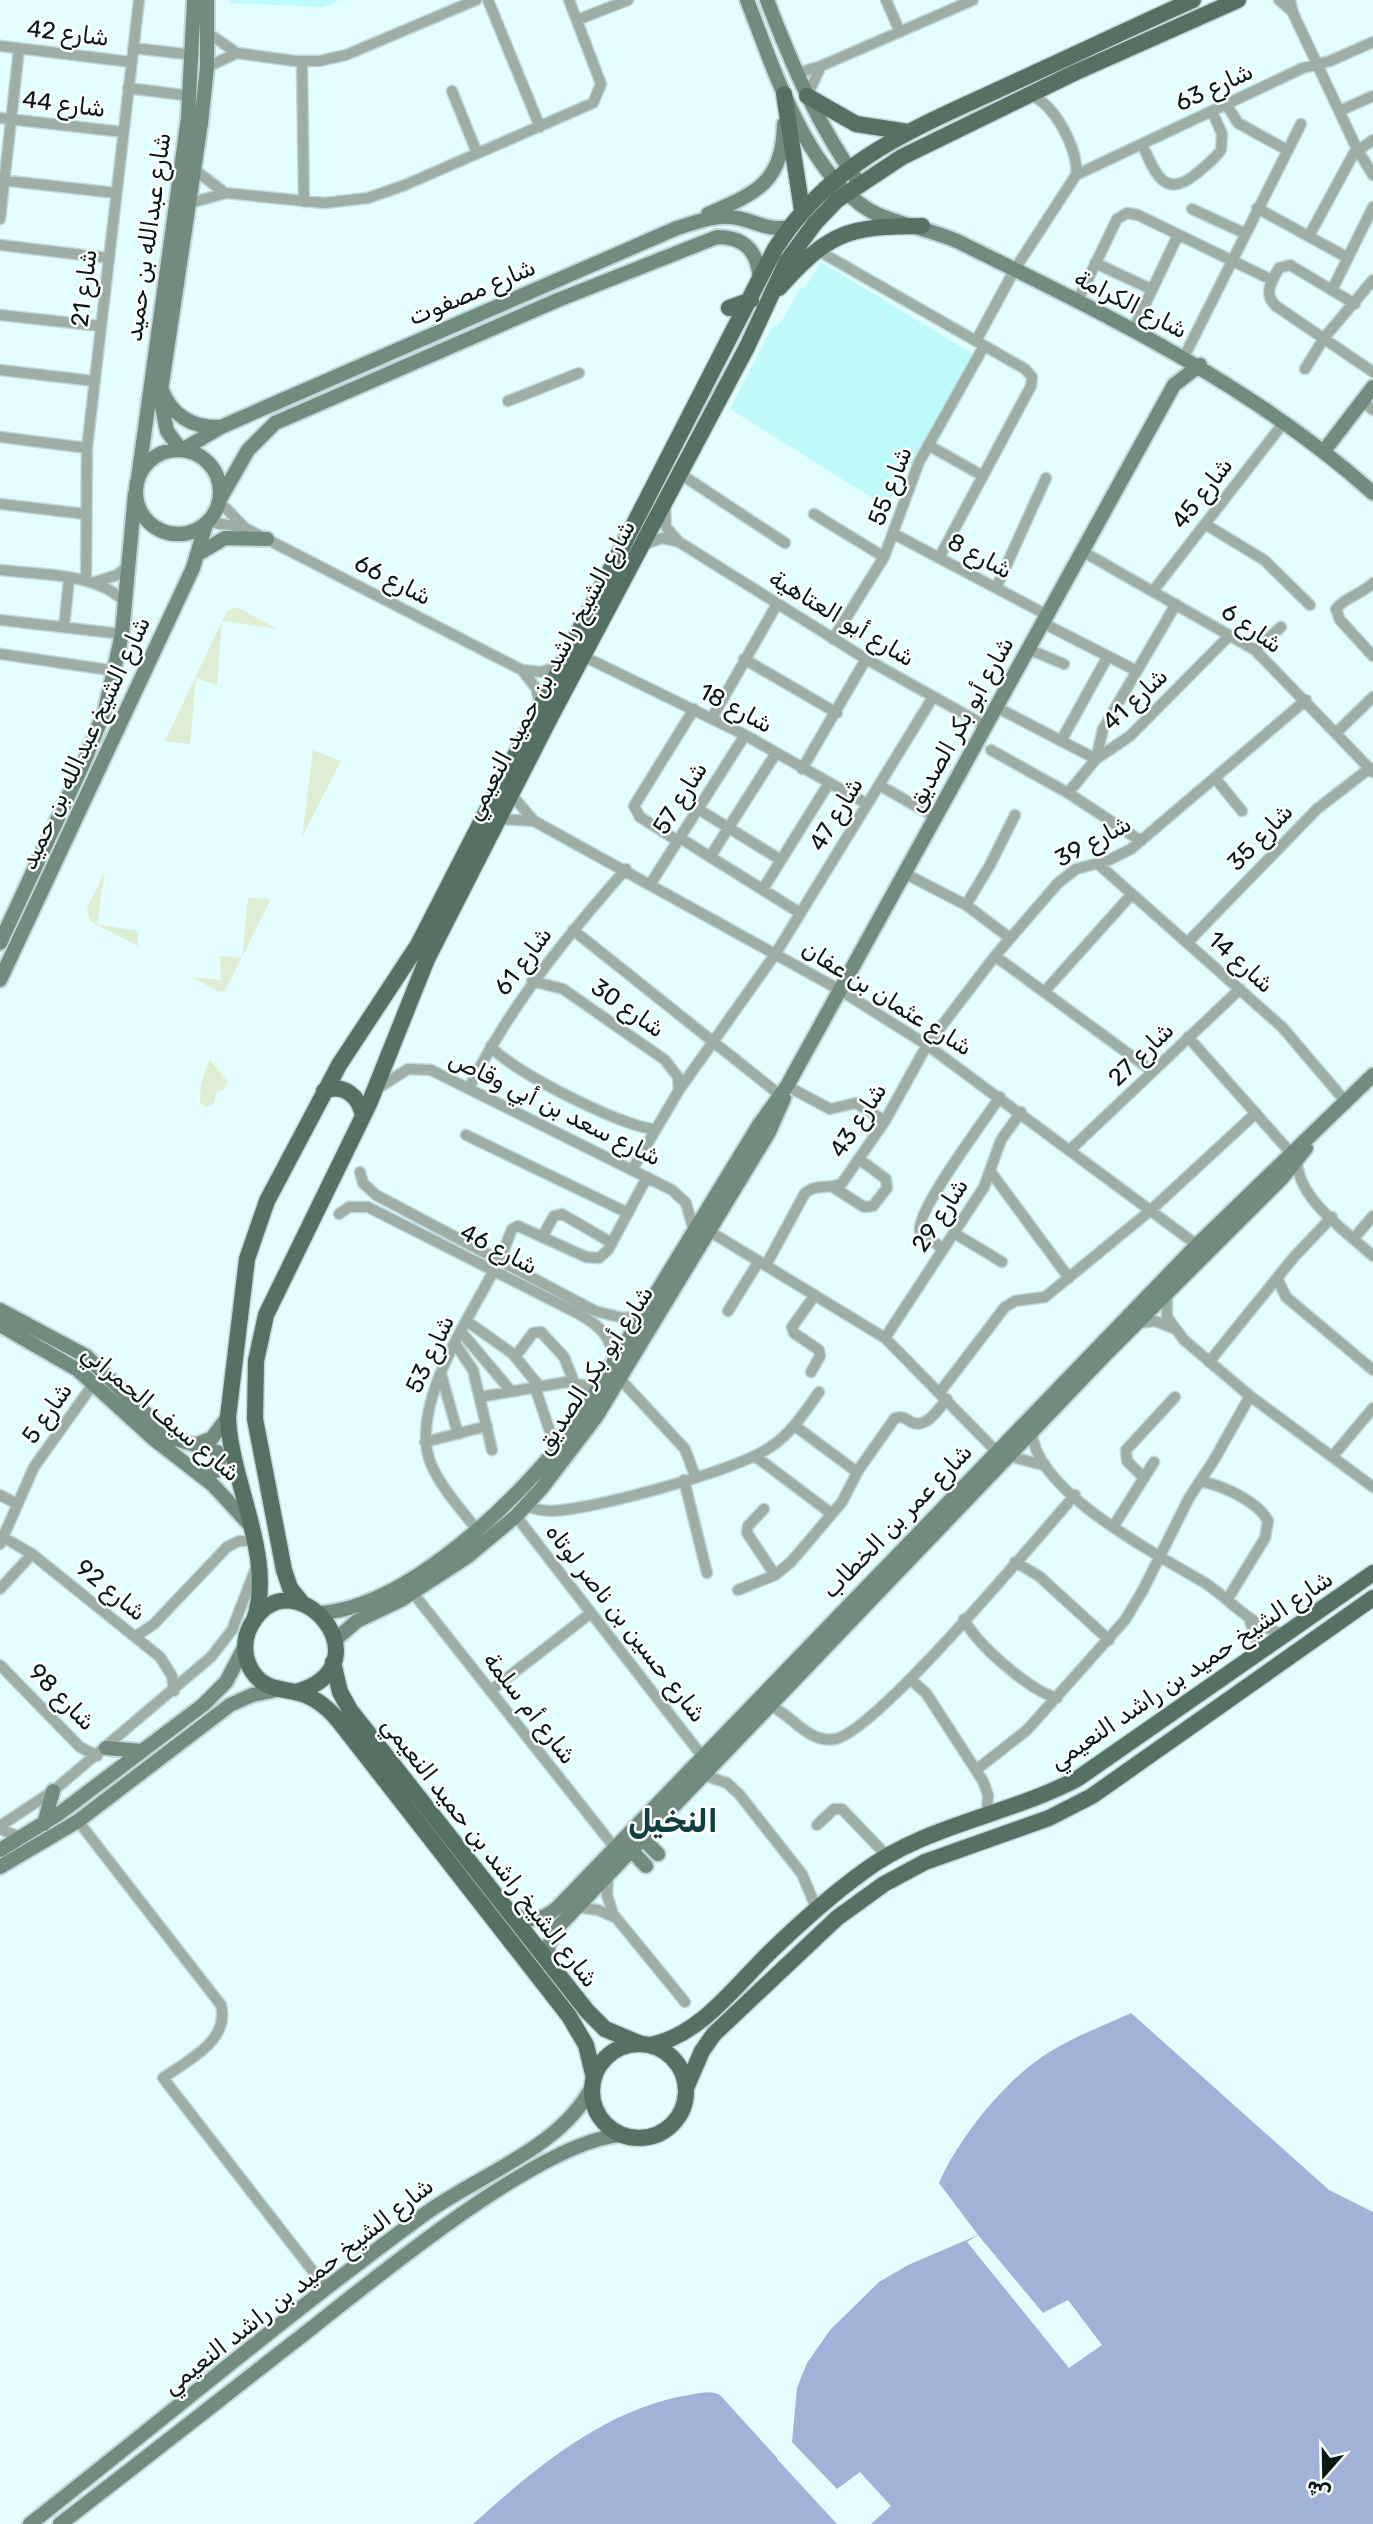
<svg xmlns="http://www.w3.org/2000/svg" width="1373" height="2524" font-family="Rubik,'Noto Naskh Arabic',sans-serif">
	<style>
		.built { fill: #bffafc }
		.green { fill: #deeed2 }
		.water { fill: #a0b2d8 }
		.pier { fill: #e2feff }
		.lines { fill: none; stroke-linecap: round; stroke-linejoin: round }
		.street-casing { stroke: #bfd9da; stroke-width: 13 }
		.secondary-casing { stroke: #bfd9da; stroke-width: 18 }
		.primary-casing { stroke: #bfd9da; stroke-width: 19 }
		.street { stroke: #9daea6; stroke-width: 10 }
		.secondary { stroke: #728b7f; stroke-width: 14 }
		.primary { stroke: #537264; stroke-width: 16 }
		.labels { text-anchor: middle; dominant-baseline: central; stroke-width: 5; stroke-linejoin: round; paint-order: stroke }
		.street-label { font-size: 24px; fill: #061818; stroke: #fff }
		.district-label { font-size: 32px; font-weight: bold; fill: #103f41; stroke: #fff }
	</style>
	<rect width="100%" height="100%" fill="#e2feff"/>
	<path class="built" d="M229 0H340L323 7 229 3Z
		M821 262 976 356 885 506 730 409 773 326 780 324 801 287 805 288Z"/>
	<path class="green" d="M236 607 278 629 222 621 217 685 196 678 190 744 165 741 227 611Z
		M313 750 341 761 302 837Z
		M105 871 97 924 138 931V946L90 921 87 908Z
		M248 898 271 899 225 991 219 992 192 977 221 980 220 956 242 958Z
		M210 1060 228 1082 223 1090 217 1092 213 1104 207 1107 200 1103C199 1090 204 1070 210 1060Z"/>
	<path class="water" d="M1131 2013 1329 2190 1373 2212V2524H473C534 2469 606 2408 689 2395 700 2393 710 2390 720 2395L778 2459 792 2442 797 2388 807 2363 830 2330 879 2282 908 2265 978 2235 939 2183C960 2135 1011 2072 1058 2047 1081 2034 1107 2024 1131 2013Z"/>
	<path class="pier" d="M978 2235 1043 2313 1068 2300 1102 2345 1069 2368 967 2242Z
		M792 2442 837 2489 860 2472 891 2506 871 2524H837L777 2459Z"/>
	<g class="lines">
		<g class="street-casing">
			<path id="street" d="M488 0 540 127
				M886 0 900 32
				M1279 0 1293 12
				M1290 0 1293 13 1357 149 1373 175
				M577 20 628 0
				M208 33 237 53 295 61H319L346 55 476 0
				M0 46 131 62
				M133 48 194 55
				M302 62 304 202
				M207 67 237 53
				M795 74 821 66 973 0
				M128 88 191 96
				M452 91 477 153
				M807 96 821 66
				M1226 104 1238 123 1287 150
				M1339 111 1373 96
				M0 118 123 132
				M1142 144C1154 170 1163 201 1196 174 1204 167 1214 160 1221 150L1222 134 1212 111
				M195 170 225 193
				M1076 175 1303 68 1330 61 1373 42
				M0 180 116 193
				M190 203 226 193 324 203 368 198 405 185 593 103 601 84 569 0
				M1257 208 1348 258
				M1192 209 1244 233
				M0 219 19 49
				M1309 236 1354 153 1373 140
				M0 245 108 258
				M817 250 1025 369 1032 377 1031 386 939 558
				M1095 263 1151 289
				M1332 290 1373 207
				M1077 302 1117 219 1127 213 1138 215 1272 280
				M1355 304 1290 265 1279 268C1271 282 1263 294 1276 306L1373 372
				M0 315 100 326
				M1133 330 1178 235
				M976 341 1015 269 1076 175C1080 152 1053 100 1029 95
				M1184 357 1301 124
				M1305 369 1324 338 1373 280
				M0 370 94 381
				M508 401 579 373
				M1362 401 1373 410
				M0 437 87 448
				M928 445 983 476
				M679 473 785 543
				M219 501 245 528 522 670 536 688 540 704
				M0 504 85 514
				M665 507 666 527 679 542 866 659 986 726
				M814 514 884 557
				M208 522 242 527
				M1205 524 1264 560 1310 605
				M894 534 1047 615
				M643 545 662 538 679 542
				M1082 551 1255 650 1373 772
				M0 570C40 575 95 572 125 602
				M86 581 87 448 139 0
				M95 582 117 575 129 565
				M1373 583C1362 594 1345 597 1336 609L1340 620 1373 656
				M996 588 1046 478
				M1153 591 1285 421
				M0 620 122 634
				M1043 623 1137 671
				M64 627 69 579
				M833 639 884 557 919 462 984 346
				M1028 649 1064 664
				M1255 650 1281 627
				M0 654 116 671
				M583 656 745 735 867 804
				M744 659 837 713
				M522 670 541 672 559 666
				M996 707 1096 759 1103 729 1176 604
				M712 718 777 604
				M1337 732 1373 697
				M1061 741 1108 656
				M991 750 1068 793 1141 841
				M802 769 866 659
				M1215 778 1242 811
				M879 785 935 817
				M1068 793 1096 759 1130 736 1230 635
				M511 794 534 821 840 990 927 1045 1197 1245
				M698 809 781 860
				M498 819 534 821
				M680 838 800 913
				M678 841 640 817 634 806 694 709
				M710 857 776 753
				M1097 863 1282 1027 1346 1102
				M904 873 966 905 1010 938
				M651 883 745 735
				M763 889 829 783
				M966 905 990 865 1015 815
				M573 930 780 1095
				M1187 943 1317 809 1370 768
				M995 956 1152 1071
				M532 981 563 989 665 1060 678 1077 679 1090
				M1044 992 1132 894
				M1188 1037 1297 1160C1297 1199 1347 1232 1373 1256
				M491 1046C507 1069 626 1129 655 1129
				M787 1086 830 1109 856 1103 885 1121
				M469 1088C510 1006 565 938 626 869
				M375 1090 408 1069 431 1070 672 1190 686 1203 694 1231
				M466 1135 628 1213
				M1071 1149 1240 989
				M632 1170 679 1090 776 953 933 697
				M990 1171 1069 1278
				M360 1172 363 1183 376 1195 595 1311 623 1318 642 1316
				M833 1187 864 1207 873 1206 887 1188 886 1179 859 1159
				M339 1214 349 1207H368L579 1314C599 1325 614 1338 612 1362
				M709 1231 885 1338 996 1451
				M954 1233 1002 1262
				M542 1237 554 1216 562 1214 612 1243
				M1354 1238 1373 1216
				M943 1249 920 1231C915 1212 986 1118 1000 1097
				M500 1260 512 1229 518 1226 586 1257 599 1258 608 1250 647 1177
				M766 1265 805 1193C817 1183 830 1190 842 1183L885 1121 927 1045 995 956 1058 883 1076 869 1109 860 1131 849 1306 700
				M1277 1278 1286 1297 1373 1370
				M1167 1293V1317L1184 1340 1250 1396 1373 1487
				M728 1311 759 1261
				M468 1322 513 1354 539 1386
				M1138 1323 1155 1321 1173 1328
				M462 1333 511 1391
				M885 1338 984 1187 1001 1140 1021 1112
				M456 1345 473 1370 492 1450
				M515 1357 533 1333 541 1332 564 1357 574 1382
				M1209 1362 1294 1257 1332 1217
				M811 1372 820 1356 819 1350 794 1333 792 1327 815 1295
				M441 1374 458 1434
				M620 1379 685 1449 695 1476
				M535 1387 556 1450
				M940 1392 1005 1307 1015 1301 1045 1297 1151 1210 1256 1113
				M480 1397 566 1382 598 1388
				M795 1426 857 1472
				M1032 1432C1035 1492 1158 1555 1205 1583 1233 1601 1250 1627 1285 1634
				M425 1442 487 1426
				M755 1456 832 1514
				M1009 1456 1043 1465
				M1332 1457 1373 1408
				M1143 1477 1127 1461 1126 1450 1175 1397
				M684 1480 707 1573
				M1200 1481C1221 1485 1258 1501 1268 1521L1265 1538 1227 1600
				M0 1495 17 1504
				M526 1506C534 1509 543 1511 552 1511 598 1508 731 1472 769 1448 791 1434 804 1413 819 1392
				M764 1509 748 1526 747 1533 775 1575
				M516 1516 702 1756
				M1113 1527 1154 1462
				M477 1530C461 1509 441 1488 431 1464 408 1407 468 1321 494 1270
				M3 1537 32 1554 160 1657 172 1676 174 1691
				M0 1544 34 1467 94 1383
				M1015 1562 1039 1576 1109 1640
				M0 1589 32 1554
				M738 1590 775 1575 791 1562 842 1502 859 1469 895 1418C903 1416 905 1418 911 1422 926 1430 938 1409 947 1399
				M413 1593 615 1848
				M964 1619C976 1644 1030 1691 1057 1698
				M1250 1621 1257 1641 1255 1656
				M135 1637 154 1624 227 1547 239 1541H253
				M0 1665 80 1747 97 1756
				M910 1679 926 1693 983 1781 988 1795 987 1817
				M490 1691 591 1613
				M771 1706C793 1716 809 1744 835 1739 877 1731 1038 1537 1075 1495
				M976 1770 1027 1730 1125 1620 1143 1590 1189 1498 1214 1460 1250 1396
				M704 1775 727 1783 739 1794 802 1874 817 1910
				M78 1821 221 2005C230 2041 188 2060 163 2078L326 2288
				M817 1825 834 1809H842L887 1856
				M0 1826 53 1791 211 1657 232 1630 255 1570
				M0 1829 22 1838
				M608 1875 607 1895 613 1914 685 2002
				M577 1907 598 1910 614 1917"/>
		</g>
		<g class="secondary-casing">
			<path id="secondary" d="M747 0C773 66 805 171 869 210 892 224 932 229 959 242 1105 314 1251 384 1373 493
				M767 0C792 65 818 126 859 183
				M708 214C756 193 783 183 784 124
				M162 390C171 415 193 428 219 427
				M181 450 167 431 160 397 201 123 207 67V0
				M182 450 221 427 264 408 677 228C694 223 713 215 731 217 753 219 767 232 789 227
				M136 492a42 42 0 1 1 84 0a42 42 0 1 1-84 0Z
				M1324 451 1373 387
				M138 479 188 118 194 0
				M220 499 248 450 275 423 558 300 717 237C747 237 758 253 760 280
				M198 554 225 538 267 539
				M0 943 84 762 105 710 122 634 135 494
				M0 980 193 568 206 524
				M0 1310 86 1356 170 1437 217 1452 220 1458 216 1471 203 1475 197 1472
				M0 1325 78 1370 155 1440 213 1485 249 1524
				M196 1445 212 1438 228 1417
				M320 1613C411 1607 528 1491 578 1421L759 1125 787 1086 1174 385 1200 365
				M335 1640 357 1621 401 1600 467 1557 516 1516 541 1489 596 1417 769 1132 784 1098
				M106 1748 142 1751
				M44 1824 53 1791
				M643 1839 658 1854
				M0 1850 60 1813 203 1705 226 1682 245 1646
				M632 1851 646 1866
				M0 1867 78 1821 230 1705 252 1695 277 1690
				M509 1912C527 1923 543 1921 558 1907L1197 1245 1373 1075
				M549 1964 548 1946 560 1925 1108 1352 1283 1177 1306 1148
				M30 2524C161 2421 288 2314 422 2216 477 2175 560 2149 592 2087
				M60 2524C137 2465 213 2405 290 2345 359 2292 540 2138 623 2135"/>
		</g>
		<g class="primary-casing">
			<path id="primary" d="M784 94 802 210
				M807 96 856 124 908 132
				M779 288C829 232 848 226 922 226
				M729 308 751 300
				M324 1091C344 1083 359 1096 363 1116
				M302 1603 290 1588 284 1570 255 1419 256 1361 266 1315 369 1104 427 959 551 716 747 347 787 261 815 223 837 200 902 157 1074 73 1238 0
				M254 1620C276 1559 230 1481 228 1417L247 1259 267 1201 339 1065 418 945 775 249C833 157 921 126 1015 82 1074 55 1133 27 1193 0
				M333 1662 340 1692 350 1710 587 2011 605 2029 641 2044
				M296 1692C391 1665 292 1551 251 1625 243 1639 243 1657 252 1671 264 1690 280 1688 299 1693 315 1697 327 1707 338 1720L569 2016 586 2045 594 2078
				M592 2091a47 47 0 1 1 94 0a47 47 0 1 1-94 0Z
				M650 2045C700 2036 735 1986 770 1952 799 1924 830 1896 863 1872 925 1825 1009 1815 1077 1779L1373 1573
				M686 2088 702 2051 714 2034 837 1918 884 1884 925 1862 1049 1818 1092 1796 1373 1598"/>
		</g>
		<use href="#street" class="street"/>
		<use href="#secondary" class="secondary"/>
		<use href="#primary" class="primary"/>
	</g>
	<g class="labels">
		<g class="street-label">
			<text transform="translate(68 33) rotate(7)">شارع 42</text>
			<text transform="translate(1214 87) rotate(-25)">شارع 63</text>
			<text transform="translate(64 104) rotate(7)">شارع 44</text>
			<text transform="translate(148 237) rotate(-82)">شارع عبدالله بن حميد</text>
			<text transform="translate(84 288) rotate(-83)">شارع 21</text>
			<text transform="translate(472 292) rotate(-23)">شارع مصفوت</text>
			<text transform="translate(1131 304) rotate(27)">شارع الكرامة</text>
			<text transform="translate(890 486) rotate(-69)">شارع 55</text>
			<text transform="translate(1202 493) rotate(-52)">شارع 45</text>
			<text transform="translate(980 556) rotate(28)">شارع 8</text>
			<text transform="translate(393 580) rotate(27)">شارع 66</text>
			<text transform="translate(842 618) rotate(31)">شارع أبو العتاهية</text>
			<text transform="translate(1252 628) rotate(35)">شارع 6</text>
			<text transform="translate(550 670) rotate(-62)">شارع الشيخ راشد بن حميد النعيمي</text>
			<text transform="translate(1135 699) rotate(-43)">شارع 41</text>
			<text transform="translate(736 708) rotate(28)">شارع 18</text>
			<text transform="translate(960 724) rotate(-61)">شارع أبو بكر الصديق</text>
			<text transform="translate(85 743) rotate(-65)">شارع الشيخ عبدالله بن حميد</text>
			<text transform="translate(680 798) rotate(-58)">شارع 57</text>
			<text transform="translate(836 814) rotate(-59)">شارع 47</text>
			<text transform="translate(1260 837) rotate(-46)">شارع 35</text>
			<text transform="translate(1093 841) rotate(-28)">شارع 39</text>
			<text transform="translate(523 961) rotate(-53)">شارع 61</text>
			<text transform="translate(1241 962) rotate(42)">شارع 14</text>
			<text transform="translate(887 998) rotate(32)">شارع عثمان بن عفان</text>
			<text transform="translate(628 1008) rotate(35)">شارع 30</text>
			<text transform="translate(1141 1054) rotate(-44)">شارع 27</text>
			<text transform="translate(555 1108) rotate(26)">شارع سعد بن أبي وقاص</text>
			<text transform="translate(858 1120) rotate(-57)">شارع 43</text>
			<text transform="translate(940 1215) rotate(-57)">شارع 29</text>
			<text transform="translate(499 1249) rotate(27)">شارع 46</text>
			<text transform="translate(430 1354) rotate(-65)">شارع 53</text>
			<text transform="translate(594 1370) rotate(-57)">شارع أبو بكر الصديق</text>
			<text transform="translate(47 1413) rotate(-55)">شارع 5</text>
			<text transform="translate(161 1413) rotate(40)">شارع سيف الحمراني</text>
			<text transform="translate(897 1521) rotate(-46)">شارع عمر بن الخطاب</text>
			<text transform="translate(111 1590) rotate(39)">شارع 92</text>
			<text transform="translate(626 1623) rotate(52)">شارع حسين بن ناصر لوتاه</text>
			<text transform="translate(1191 1670) rotate(-34)">شارع الشيخ حميد بن راشد النعيمي</text>
			<text transform="translate(62 1697) rotate(45)">شارع 98</text>
			<text transform="translate(530 1708) rotate(52)">شارع أم سلمة</text>
			<text transform="translate(490 1852) rotate(52)">شارع الشيخ راشد بن حميد النعيمي</text>
			<text transform="translate(298 2286) rotate(-38)">شارع الشيخ حميد بن راشد النعيمي</text>
		</g>
		<g class="district-label">
			<text x="673" y="1821">النخيل</text>
		</g>
	</g>
	<g transform="translate(1324 2475) rotate(200)" stroke="#ffffff" stroke-width="5" paint-order="stroke">
	<path d="M0-5L12 26L0 18L-12 26Z" fill="#061818"/>
	<text y="-10" font-size="19" font-weight="bold" text-anchor="middle" fill="#061818">ش</text>
	</g>
</svg>
